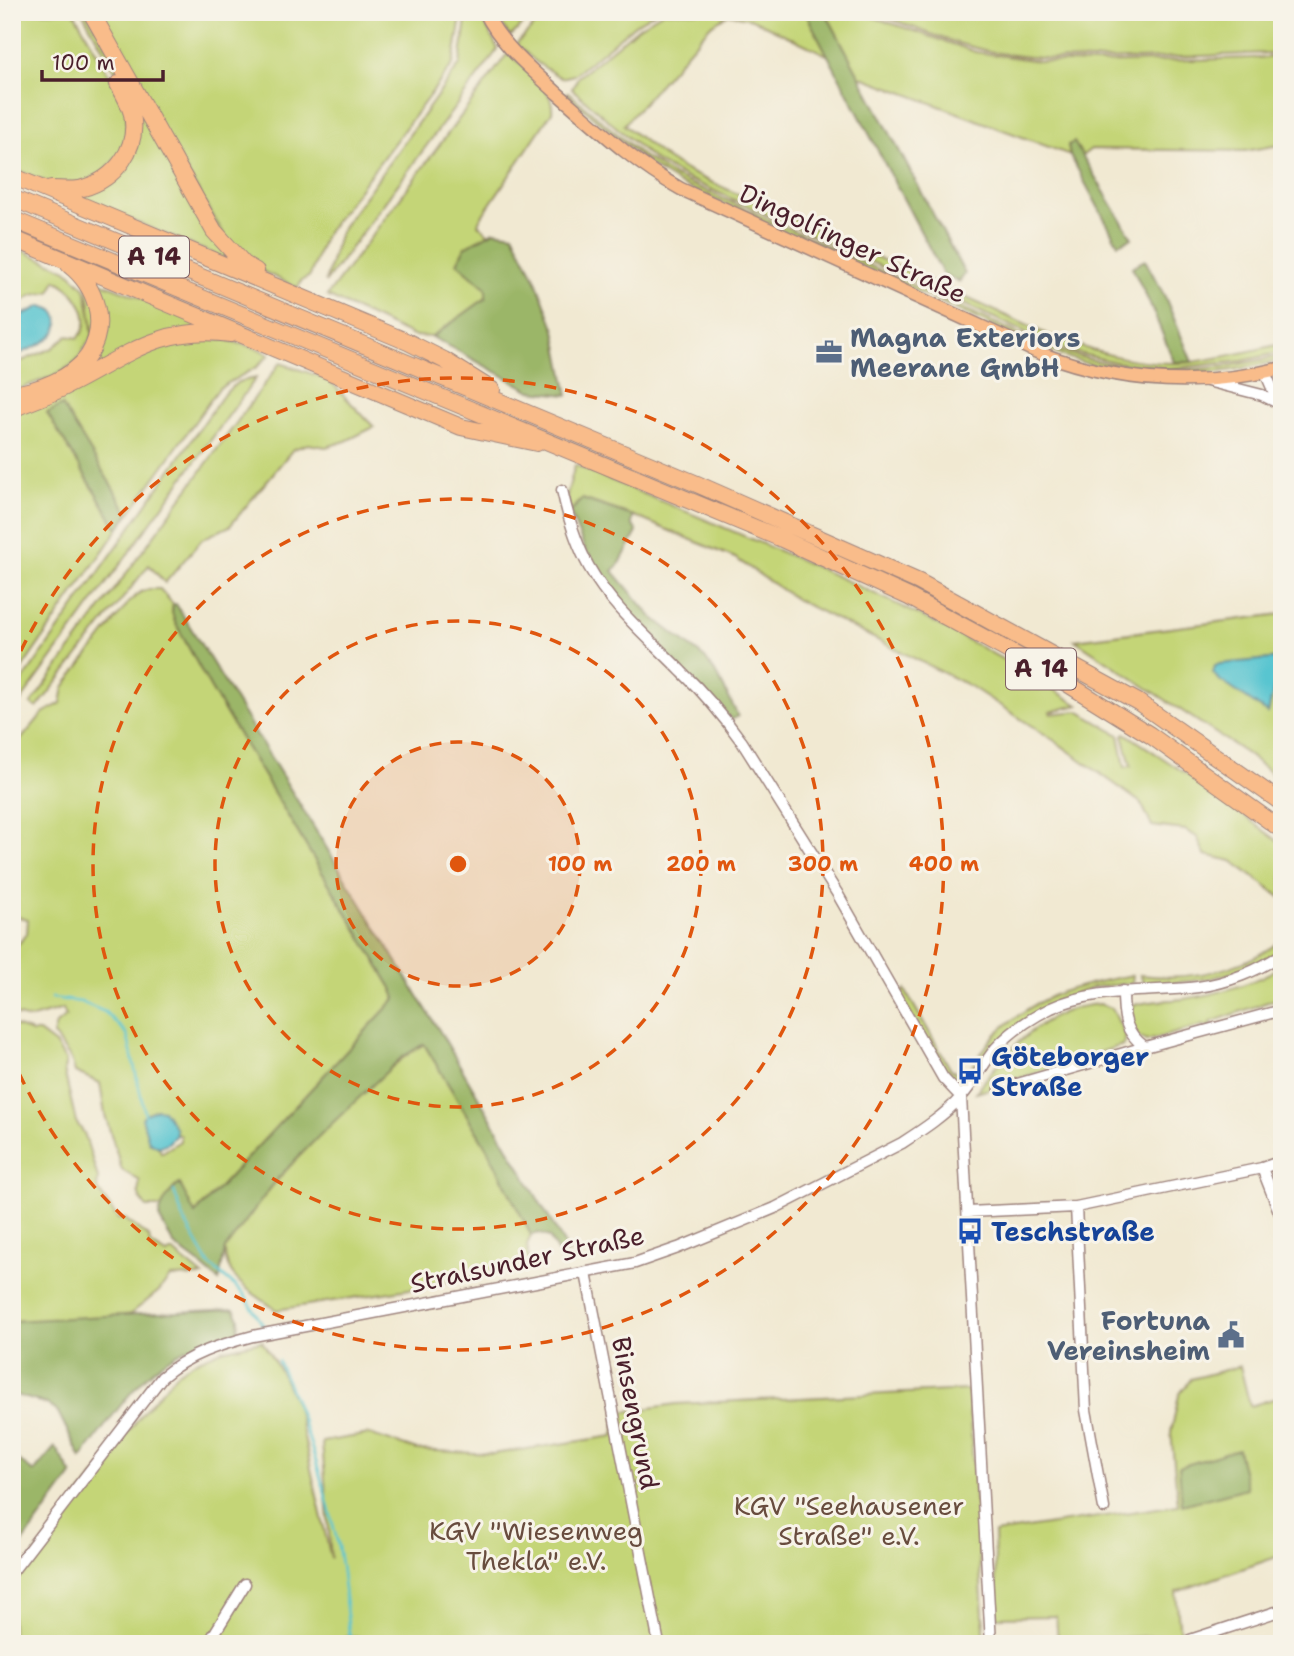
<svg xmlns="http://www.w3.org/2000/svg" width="1294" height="1656" font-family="'Shantell Sans',sans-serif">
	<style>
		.green { fill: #c4d577; stroke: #877a51; stroke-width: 2; fill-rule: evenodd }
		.forest { fill: #9bb668; stroke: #726a4a; stroke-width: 2 }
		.water { fill: #58c5d0; stroke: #51727e; stroke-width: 2 }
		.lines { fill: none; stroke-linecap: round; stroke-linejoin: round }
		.stream { stroke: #58c5d0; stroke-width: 2.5 }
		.minor-casing { stroke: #9e847e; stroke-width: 13 }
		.major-casing { stroke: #9e847e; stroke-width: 15 }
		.highway-casing { stroke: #9e847e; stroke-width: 18 }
		.minor { stroke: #fff; stroke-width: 10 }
		.major { stroke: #f9bc8a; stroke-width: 12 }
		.highway { stroke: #f9bc8a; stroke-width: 16 }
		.ring { fill: none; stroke: #e0560e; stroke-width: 3.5; stroke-dasharray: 12 9 }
		.labels { text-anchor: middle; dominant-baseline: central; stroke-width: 6; stroke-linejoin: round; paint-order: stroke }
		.shield { fill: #f7f3e8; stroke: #7e5f64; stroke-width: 2 }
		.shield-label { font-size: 24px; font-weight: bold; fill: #4a1f2b }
		.street-label { font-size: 26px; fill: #4a1f2b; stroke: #f7f3e8 }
		.service-label { font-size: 26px; font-weight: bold; fill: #4e5e75; stroke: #f7f3e8; text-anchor: start }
		.transit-label { font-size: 26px; font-weight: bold; fill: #164399; stroke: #f7f3e8; text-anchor: start }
		.park-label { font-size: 26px; fill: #684c3e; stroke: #f7f3e8 }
		.centre { fill: #e0560e; stroke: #f7f3e8; stroke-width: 3.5 }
		.ring-label { font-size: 21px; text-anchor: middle; font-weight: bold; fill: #e0560e; stroke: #f7f3e8; stroke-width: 6; stroke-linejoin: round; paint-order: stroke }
	</style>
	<rect width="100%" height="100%" fill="#f7f3e8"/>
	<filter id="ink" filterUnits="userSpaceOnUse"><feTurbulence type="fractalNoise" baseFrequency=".0143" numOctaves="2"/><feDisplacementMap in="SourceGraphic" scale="14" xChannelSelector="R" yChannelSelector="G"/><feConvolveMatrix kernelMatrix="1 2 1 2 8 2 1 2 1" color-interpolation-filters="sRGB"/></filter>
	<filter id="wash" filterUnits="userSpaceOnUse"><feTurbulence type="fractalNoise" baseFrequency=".00686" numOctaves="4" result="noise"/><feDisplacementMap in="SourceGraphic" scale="28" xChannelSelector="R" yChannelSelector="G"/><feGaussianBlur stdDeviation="1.57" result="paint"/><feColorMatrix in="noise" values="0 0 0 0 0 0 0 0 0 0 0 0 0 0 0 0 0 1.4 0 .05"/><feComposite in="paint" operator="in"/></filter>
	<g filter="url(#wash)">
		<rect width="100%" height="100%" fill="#f1e9d2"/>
		<path class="green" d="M12 12H74L122 98 127 109 125 149 93 182 51 184 12 168Z
			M82 12H86L243 266 65 193 128 159 127 92Z
			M93 12H462L453 64 325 235 310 276 301 281 298 288 264 272 228 241Z
			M467 12H479L498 49 325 283 339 235 348 220 460 64Z
			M495 12H535L510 37Z
			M548 12H655L636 24 574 75 561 78 536 62 516 44Z
			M663 12H805L831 57 752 19 729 14 710 26 624 125 667 159 689 172 1046 334C1092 352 1142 367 1192 362 1222 358 1253 350 1282 344V352L1242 361 1168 369 1115 362 1073 352 1043 340 686 178 654 160 572 89 578 77 639 27Z
			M829 12H858L976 52 1039 61 1096 63 1282 57V150L1279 145 1245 151 1091 149 1082 156 1074 143 1068 145 1070 155 859 76 828 17Z
			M872 12H1282V53C1190 54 1089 68 999 53 956 46 914 27 872 12Z
			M508 53C524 68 555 88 552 112L480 219 478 224 489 234 465 247 486 288V298L432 337 413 336 327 296Z
			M568 92 643 156 676 177 1041 344C1128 376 1184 377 1275 357L1278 361C1215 376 1164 380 1101 367 1080 363 1059 354 1039 347L678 183 649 165 566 94Z
			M12 246 67 270 85 288 94 333 72 368 12 392V365L53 348 67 336 78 338C97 318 75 290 56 280L50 292 33 295 12 307Z
			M87 277 219 328 197 330 17 398 94 351Z
			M177 340H227L259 349 269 355 257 367 219 388 129 514 62 406 47 413 118 529 12 683V413L134 354Z
			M280 363 328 379 374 427 346 441 326 447 308 444 293 449 230 526 202 539 165 583 149 565 37 708 31 704Z
			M256 378 12 713V696L224 394 238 382Z
			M575 465C746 538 922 603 1078 705L1050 712 1051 714 1078 711 1119 735 1125 767 1131 766 1123 735 1125 733 1203 785 1282 844V898L1232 861 1205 855 1197 837 1185 830 1152 826 1141 803 1055 741 970 686 797 600 735 558 634 516 582 499 570 512 567 494Z
			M149 589H160L173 604 172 612 175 622 210 687 392 988 396 998 194 1215 175 1187 161 1207H147C138 1198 137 1193 140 1181L122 1170 105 1115 100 1083 75 1072 71 1059 53 1035 56 1024 66 1016 63 1009 29 1019 12 1014V951L27 934 28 919 12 916V750L43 713 61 703 64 687 130 601 141 592ZM157 1109 175 1127 176 1135H180V1141L161 1153 159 1147 149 1142 145 1114Z
			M1282 614V782L1247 754 1075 640Z
			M1282 940V950C1230 978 1202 983 1144 983L1140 975C1191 981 1240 971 1282 940Z
			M1282 966V997L1211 1022 1213 1028 1205 1025 1146 1041 1133 1033 1129 1015 1131 1006C1149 1000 1166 1001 1184 999 1218 994 1253 984 1282 966Z
			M1133 975 1132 983 1095 987 1055 1001 985 1055 965 1081 959 1084 947 1077 899 995 905 990 951 1070 960 1074C975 1068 984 1046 996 1034 1038 994 1077 985 1133 975Z
			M1100 1004 1112 1008 1126 1037 1123 1045 1014 1080 998 1075 991 1078 993 1088 976 1093C1005 1051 1045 1007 1100 1004Z
			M12 1025 32 1032H39L55 1044 66 1061 64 1070 76 1122 84 1133 98 1178 97 1188 118 1219H125L149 1237 150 1244 167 1254 172 1251 203 1276 170 1277 159 1291 128 1316 12 1321Z
			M424 1044 488 1150 531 1235 527 1245 529 1263 416 1288 276 1310C255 1293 224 1280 225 1249 261 1194 306 1147 353 1102 376 1081 397 1060 424 1044Z
			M262 1341 282 1374 297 1406 331 1559 322 1442 369 1434 417 1450 493 1454 614 1436 616 1413 676 1404 968 1390 985 1644H387L386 1639 346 1637V1644H12V1584L145 1410 179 1371 194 1362 222 1350Z
			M1240 1366 1250 1406 1282 1396V1555L1176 1592 1180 1635 1185 1640 1182 1644H1176L1173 1635 1058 1641 1056 1616 997 1617 994 1533 1178 1505 1171 1432 1179 1395 1191 1379Z"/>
		<path class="forest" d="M805 12H829L828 17 965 274 959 282 943 274Z
			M1074 142 1132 238 1118 244 1070 155 1068 145Z
			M494 231 513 234 535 278 555 330 568 395 531 391 432 337 486 298V288L457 263 465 247Z
			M1145 260 1165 297 1192 362H1174L1151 306 1132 267Z
			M62 405 129 514 118 529 47 413Z
			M582 499 633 516 632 524 637 532 620 563 613 571 651 616 705 658 719 678 738 716 731 720 632 620 592 567 570 512Z
			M173 604H176L442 1035 569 1252 560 1256 549 1237 538 1233 531 1235 488 1150 424 1044 401 1058 323 1132 278 1178 225 1249 219 1281 197 1262 174 1245 159 1217C161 1205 169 1190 180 1184L195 1214 396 998 392 988 210 687 175 622 172 612Z
			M234 1309 239 1318 238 1334C217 1339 194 1344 176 1354 136 1377 109 1422 81 1458L58 1412 47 1404 12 1394V1321Z
			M55 1447 72 1475 12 1557V1456L34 1472Z
			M1238 1449 1247 1488 1182 1505 1179 1467Z"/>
		<path class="water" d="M41 306C50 308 56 310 58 319 63 339 27 350 12 357V320Z
			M1281 658 1268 713 1218 679 1213 673 1215 666 1219 664Z
			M157 1109 163 1110 175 1127 176 1135 168 1143 159 1147 149 1142 142 1118 145 1114Z"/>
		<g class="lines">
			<path class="stream" d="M52 998 81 1002 105 1012 127 1034 145 1114
				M174 1191 184 1220 209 1264 244 1294 264 1327
				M278 1361C305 1418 323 1480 337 1541 344 1575 345 1610 351 1644"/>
		</g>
	</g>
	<g filter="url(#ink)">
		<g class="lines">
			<g class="minor-casing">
				<path id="minor" d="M1265 372 1282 411
					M1207 381 1262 395 1278 403
					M562 490C568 517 575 542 589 567 612 608 649 638 682 672 704 693 724 717 742 742L837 893 943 1078 961 1097 991 1644
					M1123 991C1123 1015 1124 1032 1145 1047L1282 1010
					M1000 1089 1145 1047
					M1262 1168 1282 1219
					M1076 1207 1086 1410 1104 1508
					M968 1212 1076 1207 1262 1168 1282 1161
					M586 1273 659 1644
					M12 1572 162 1377C189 1354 219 1345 253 1336L635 1263 678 1248 775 1208 902 1143C922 1130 945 1115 961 1097 974 1083 983 1064 995 1049 1010 1032 1031 1018 1051 1008 1098 987 1147 993 1198 987 1227 983 1258 971 1282 954
					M208 1644 245 1584
					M1185 1644 1190 1640 1282 1610"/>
			</g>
			<g class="major-casing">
				<path id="major" d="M485 12C501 45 531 69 557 93 597 128 634 163 681 189L1037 352C1117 383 1198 389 1282 368"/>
			</g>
			<g class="highway-casing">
				<path id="highway" d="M91 12 214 231 244 264 256 271
					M12 176 408 342 444 360 492 390
					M51 189C61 189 74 191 83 188 116 179 139 148 132 114 129 103 124 94 118 84
					M12 198 697 484 919 582 1138 702 1282 803
					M12 219 782 539 909 597 1055 676 1150 735 1282 830
					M12 238 461 427 537 443
					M12 394C37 391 73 378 88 356 108 325 97 287 69 265
					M12 409C29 402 47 396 63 388 123 359 158 324 231 334"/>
			</g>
			<use href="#minor" class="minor"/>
			<use href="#major" class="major"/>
			<use href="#highway" class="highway"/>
		</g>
	</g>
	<circle cx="458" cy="864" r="122" fill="#e0560e" fill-opacity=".12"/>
	<g class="ring">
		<circle cx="458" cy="864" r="122"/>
		<circle cx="458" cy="864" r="243"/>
		<circle cx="458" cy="864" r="365"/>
		<path d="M12 670A486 486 0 1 1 12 1058"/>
	</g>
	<defs>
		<g id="office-bare" transform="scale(2.1)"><path d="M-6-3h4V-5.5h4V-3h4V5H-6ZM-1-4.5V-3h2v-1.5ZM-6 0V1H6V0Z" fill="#5c6f8a" stroke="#f7f3e8" stroke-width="2.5" paint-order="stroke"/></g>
		<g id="bus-bare" transform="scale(2.1)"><path d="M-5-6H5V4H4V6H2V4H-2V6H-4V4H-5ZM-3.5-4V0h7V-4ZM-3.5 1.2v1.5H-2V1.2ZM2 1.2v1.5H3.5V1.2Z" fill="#1a4fb4" stroke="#f7f3e8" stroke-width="2.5" paint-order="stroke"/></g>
		<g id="civic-bare" transform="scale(2.1)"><path d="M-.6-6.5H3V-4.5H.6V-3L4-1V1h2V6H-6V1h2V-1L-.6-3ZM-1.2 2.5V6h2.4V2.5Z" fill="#5c6f8a" stroke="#f7f3e8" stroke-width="2.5" paint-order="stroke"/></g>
	</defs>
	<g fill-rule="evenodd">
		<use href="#office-bare" x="829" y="352"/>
		<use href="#bus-bare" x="970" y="1071"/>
		<use href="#bus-bare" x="970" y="1231"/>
		<use href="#civic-bare" x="1231" y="1335"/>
	</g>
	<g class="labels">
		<g class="shield">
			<rect x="119" y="236.5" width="70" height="41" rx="5"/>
			<rect x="1006" y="648.5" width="70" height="41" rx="5"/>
		</g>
		<g class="shield-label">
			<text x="154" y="257">A 14</text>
			<text x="1041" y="669">A 14</text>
		</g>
		<g class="street-label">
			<text transform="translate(853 243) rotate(25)">Dingolfinger Straße</text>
			<text transform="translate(527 1259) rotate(-12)">Stralsunder Straße</text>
			<text transform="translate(636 1413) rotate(79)">Binsengrund</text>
		</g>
		<g class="service-label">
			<text x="850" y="337">Magna Exteriors<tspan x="850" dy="30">Meerane GmbH</tspan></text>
			<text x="1210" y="1320" text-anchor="end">Fortuna<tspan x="1210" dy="30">Vereinsheim</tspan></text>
		</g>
		<g class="transit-label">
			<text x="991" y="1056">Göteborger<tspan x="991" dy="30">Straße</tspan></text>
			<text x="991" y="1231">Teschstraße</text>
		</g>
		<g class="park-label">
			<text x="849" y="1505">KGV "Seehausener<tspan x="849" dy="30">Straße" e.V.</tspan></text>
			<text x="536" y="1530">KGV "Wiesenweg<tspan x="536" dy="30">Thekla" e.V.</tspan></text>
		</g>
	</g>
	<circle cx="458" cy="864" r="10" class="centre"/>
	<g class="ring-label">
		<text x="580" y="871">100 m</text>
		<text x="701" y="871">200 m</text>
		<text x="823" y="871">300 m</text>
		<text x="944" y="871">400 m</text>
	</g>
	<rect width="1294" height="1656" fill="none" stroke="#f7f3e8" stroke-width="42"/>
	<path d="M42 70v10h121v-10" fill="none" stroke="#4a1f2b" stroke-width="3.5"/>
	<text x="52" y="70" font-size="21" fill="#4a1f2b" stroke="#f7f3e8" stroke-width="5" paint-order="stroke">100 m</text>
</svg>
